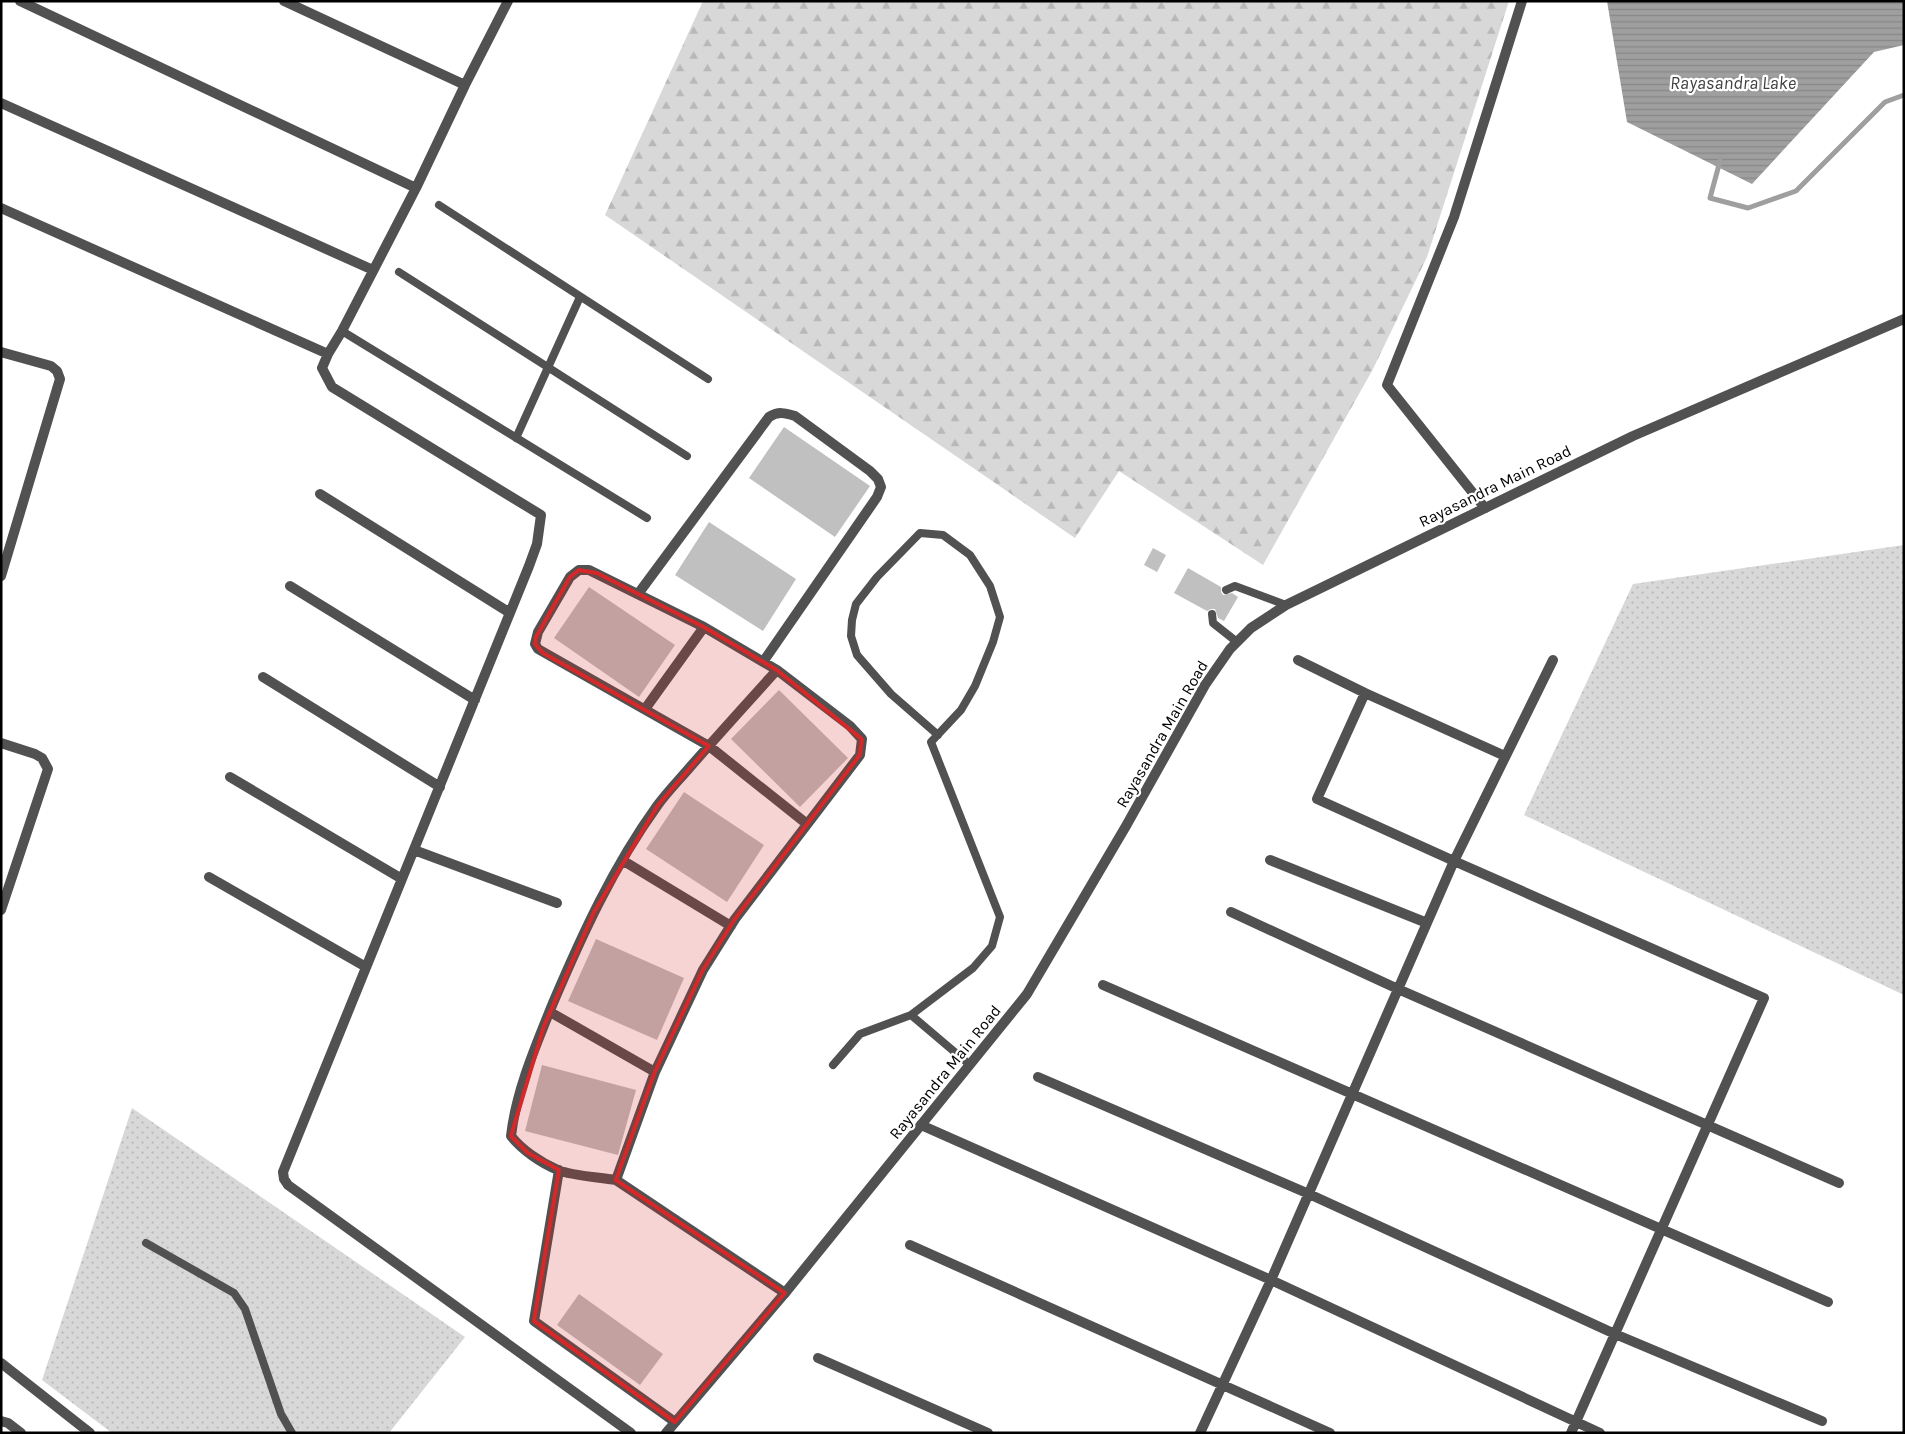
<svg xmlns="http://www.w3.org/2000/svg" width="1905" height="1434" font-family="Karla,sans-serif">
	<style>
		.grass { fill: url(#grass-dots) }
		.forest { fill: url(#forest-firs) }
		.water { fill: url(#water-rules) }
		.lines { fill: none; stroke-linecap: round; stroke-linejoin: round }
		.stream { stroke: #9f9f9f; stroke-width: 5 }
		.building { fill: #c0c0c0 }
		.service { stroke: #515151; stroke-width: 8 }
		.minor { stroke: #515151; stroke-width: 10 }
		.tertiary { stroke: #515151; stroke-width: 10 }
		.marked { fill: #d62828; fill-opacity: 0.2; stroke: #d62828; stroke-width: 4; stroke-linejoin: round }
		.labels { text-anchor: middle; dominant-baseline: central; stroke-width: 4.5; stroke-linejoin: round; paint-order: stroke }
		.street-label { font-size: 16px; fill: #000; stroke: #fff }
		.water-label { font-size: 18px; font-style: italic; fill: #404040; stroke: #fff }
	</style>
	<defs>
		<pattern id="grass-dots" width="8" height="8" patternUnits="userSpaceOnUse" patternTransform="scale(1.25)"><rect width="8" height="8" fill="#d8d8d8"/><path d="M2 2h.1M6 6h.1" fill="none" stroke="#b8b8b8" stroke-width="1.8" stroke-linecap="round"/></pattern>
		<pattern id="forest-firs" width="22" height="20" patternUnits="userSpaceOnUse" patternTransform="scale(1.25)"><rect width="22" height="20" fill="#d8d8d8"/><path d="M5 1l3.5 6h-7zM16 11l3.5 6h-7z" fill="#b8b8b8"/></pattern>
		<pattern id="water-rules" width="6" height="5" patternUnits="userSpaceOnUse" patternTransform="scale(1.25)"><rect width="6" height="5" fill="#9f9f9f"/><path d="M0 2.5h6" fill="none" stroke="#878787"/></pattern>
	</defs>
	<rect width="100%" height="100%" fill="#fff"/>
	<path class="grass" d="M1904 545V995L1524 815 1633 584Z
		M132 1108 465 1337 389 1433H112L42 1380Z"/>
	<path class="forest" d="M703 1H1509L1427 257 1373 369 1263 565 1119 471 1075 538 605 215Z"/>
	<path class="water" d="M1607 1H1904V45L1874 52 1752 184 1627 122Z"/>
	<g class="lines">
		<path class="stream" d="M1720 161 1710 198 1748 208 1796 191 1885 102 1904 95"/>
	</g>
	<path class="building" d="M784 427 870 486 835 537 749 478Z
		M709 522 796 579 763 631 675 575Z
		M1153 548 1166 555 1157 572 1144 565Z
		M1188 568 1221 587V592L1223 595 1232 593 1238 597 1224 621 1218 618 1215 609H1211L1207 611 1174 593Z
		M589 587 675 645 639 697 554 638Z
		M779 690 848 758 800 807 731 739Z
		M684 792 764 845 727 902 646 849Z
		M596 939 684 978 657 1040 568 1001Z
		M542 1065 636 1090 618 1155 525 1131Z
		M579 1294 663 1354 640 1385 557 1325Z"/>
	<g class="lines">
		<path class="service" d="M439 205 708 379
			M399 272 687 456
			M342 331 647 518
			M516 438 580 297
			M1226 590 1235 586 1286 605
			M1212 614 1213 623 1237 642
			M938 735 891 694 857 655 851 636 852 620 856 604 877 577 920 533 943 535 970 555 990 586 1000 617 993 642 975 686 961 710 931 742 1000 917 992 946 973 968 911 1015 970 1065
			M833 1065 860 1034 911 1015
			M146 1243 234 1293 245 1309 281 1414 292 1433"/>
		<path class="minor" d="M20 1 416 188 342 331 328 354 322 368 332 387 541 515 537 544 529 566 283 1172 284 1179 288 1185 631 1433
			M284 1 465 85 416 188
			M465 85 508 1
			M1 103 373 270
			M1 208 328 354
			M1 352 51 366 57 371 60 379 1 576
			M320 494 510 613
			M1485 508 1387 385 1454 217 1522 1
			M290 586 475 700
			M638 594 769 417C778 411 785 413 795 416L870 471 878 479 881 487 877 497 763 662
			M1298 660 1365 693 1317 799 1454 861 1553 660
			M263 677 440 787
			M1365 693 1505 756
			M645 709 704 627
			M1 743 35 754 42 758 48 769 1 910
			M230 777 402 879
			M414 850 557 903
			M622 860 731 926
			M1270 860 1427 923
			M209 877 366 967
			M1231 912 1398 989 1839 1183
			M1103 985 1828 1302
			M550 1012 655 1072
			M1038 1077 1309 1194 1615 1334 1822 1421
			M921 1125 1271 1280 1600 1433
			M559 1170 534 1321 675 1422
			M616 1180C599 1177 572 1176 558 1170 541 1163 522 1150 511 1136 516 1091 536 1045 553 1003 582 935 613 867 657 806 667 792 680 779 691 766 719 734 748 702 777 670
			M910 1245 1330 1433
			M785 1293 616 1180 655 1072 703 970 735 919 860 755 862 739 850 726 777 670 704 627 589 570H579L570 577 538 632 535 644 538 649 709 746 807 824
			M818 1358 988 1433
			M1 1363 90 1433
			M1 1421 8 1423 21 1433
			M1200 1433 1271 1280 1454 861 1764 998 1571 1433"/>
		<path class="tertiary" d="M666 1433 785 1293 1027 994 1126 826 1205 685 1230 649 1251 628 1286 605 1633 436 1904 319"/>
	</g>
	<path class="marked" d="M579 570 597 573 704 627 777 670 862 739 860 755 735 919 703 970 655 1072 616 1180 785 1293 675 1422 534 1321 559 1170 528 1153 511 1136 544 1026 594 912 658 805 709 746 543 653 535 644 536 637 570 577Z"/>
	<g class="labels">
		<g class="street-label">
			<text transform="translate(1495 486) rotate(-26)">Rayasandra Main Road</text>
			<text transform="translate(1162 734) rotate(-60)">Rayasandra Main Road</text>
			<text transform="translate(945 1072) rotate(-51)">Rayasandra Main Road</text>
		</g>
		<g class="water-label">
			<text x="1733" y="83">Rayasandra Lake</text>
		</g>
	</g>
	<rect width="1905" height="1434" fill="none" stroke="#000000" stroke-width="5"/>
</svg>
